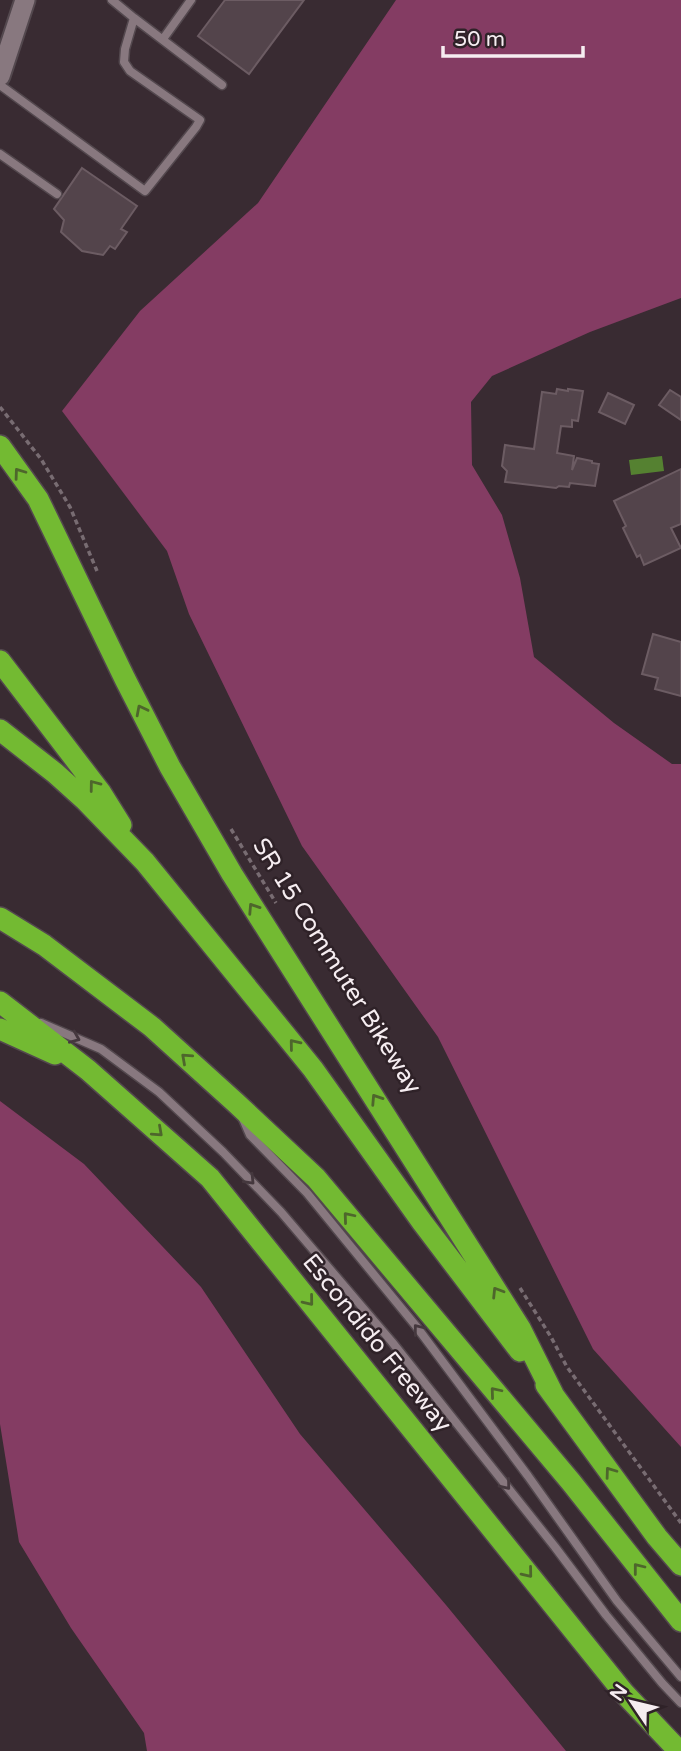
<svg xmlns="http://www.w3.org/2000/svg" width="681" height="1751" font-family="'Varela Round',sans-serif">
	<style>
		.green { fill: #843c63 }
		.water { fill: #558131 }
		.building { fill: #53444b; stroke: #6c5c63; stroke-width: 2 }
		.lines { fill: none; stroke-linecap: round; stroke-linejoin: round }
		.service-casing { stroke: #53484e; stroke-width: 11 }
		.tertiary-casing { stroke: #53484e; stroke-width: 23 }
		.motorway-casing { stroke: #53484e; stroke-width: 24 }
		.path { stroke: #786c72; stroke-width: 3.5; stroke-dasharray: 5 3.5; stroke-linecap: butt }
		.service { stroke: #88787f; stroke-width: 8 }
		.tertiary { stroke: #88787f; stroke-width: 19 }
		.motorway { stroke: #73ba32; stroke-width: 21 }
		.oneway { stroke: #4e662c }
		.oneway2 { stroke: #45383e }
		.labels { text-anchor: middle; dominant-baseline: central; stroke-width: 5; stroke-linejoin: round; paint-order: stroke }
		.street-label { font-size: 24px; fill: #f6edf1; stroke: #2f2228 }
	</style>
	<rect width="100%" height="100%" fill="#392b32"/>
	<path class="green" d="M396 0H681V298L590 332 492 376 471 402 472 465 502 515 520 578 534 657 614 723 672 764H681V1447L593 1349 438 1037 302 846 189 614 167 551 62 411 140 311 258 203Z
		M0 1101 84 1164 201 1287 300 1434 446 1605 566 1751H147L144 1733 71 1628 19 1542 0 1424Z"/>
	<path class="water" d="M662 456 664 471 631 475 629 460Z"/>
	<path class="building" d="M225 0H304L249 74 198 36Z
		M82 168 137 206 121 229 127 232 115 249 110 246 103 255 82 251 61 232 64 220 54 209Z
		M557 389 568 391V389L583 391 578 421 572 420V427L561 426 557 453 574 456 572 470 577 458 592 461V463L599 464 595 486 570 483 569 487 559 486 556 488 505 482 507 471 502 466 505 445 534 449 542 392 556 394Z
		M670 390 681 397V420L659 405Z
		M608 393 634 405 625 424 599 412Z
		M681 469V524L671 528 681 548 644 565 640 555 637 557 623 528 626 526 614 501Z
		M653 634 681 642V696L655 689 658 678 642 674Z"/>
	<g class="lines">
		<g class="service-casing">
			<path id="service" d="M134 18 222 85
				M163 39 191 0
				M0 85 145 191 196 127 200 120 130 71 124 62 125 49 134 18 112 0
				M0 154 57 194
				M41 1023 101 1049 159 1092 223 1152 281 1212 392 1342 555 1547 606 1615 662 1683 681 1703
				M243 1119 250 1135 307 1193 416 1326 528 1476 617 1601 681 1677"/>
		</g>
		<g class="tertiary-casing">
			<path id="tertiary" d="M0 76 25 0"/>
		</g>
		<g class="motorway-casing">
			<path id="motorway" d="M0 446 38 499 125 679 170 767 232 874 520 1328 553 1394
				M0 661 101 793 121 825
				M0 730 55 773 85 800 145 862 313 1069 422 1222 520 1351
				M0 918 44 945 152 1027 236 1103 316 1178 571 1482 681 1621
				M0 1002 88 1070 210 1178 624 1693 679 1751
				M0 1029 55 1054
				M546 1385 657 1537 681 1565"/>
		</g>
		<path class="path" d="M0 407 41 459 70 507 97 571
			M231 829 276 903
			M520 1288 551 1337 567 1367 681 1523"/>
		<use href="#service" class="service"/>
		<use href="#tertiary" class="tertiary"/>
		<use href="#motorway" class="motorway"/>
	</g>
	<defs><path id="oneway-chevron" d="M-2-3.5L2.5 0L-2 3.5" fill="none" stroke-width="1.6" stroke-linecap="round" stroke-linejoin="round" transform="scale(1.75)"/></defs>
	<g class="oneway">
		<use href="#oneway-chevron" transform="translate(19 473) rotate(-126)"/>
		<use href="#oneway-chevron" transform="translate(141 710) rotate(-117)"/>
		<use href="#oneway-chevron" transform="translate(94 785) rotate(-127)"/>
		<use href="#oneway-chevron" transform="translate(253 908) rotate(-123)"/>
		<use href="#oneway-chevron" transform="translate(294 1044) rotate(-129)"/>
		<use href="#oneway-chevron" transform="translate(186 1058) rotate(-138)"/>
		<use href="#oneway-chevron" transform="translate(376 1099) rotate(-123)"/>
		<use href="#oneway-chevron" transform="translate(158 1132) rotate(42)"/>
		<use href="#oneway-chevron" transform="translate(348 1217) rotate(-130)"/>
		<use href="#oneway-chevron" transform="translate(497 1292) rotate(-122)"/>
		<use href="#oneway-chevron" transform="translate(309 1301) rotate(51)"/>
		<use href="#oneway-chevron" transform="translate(495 1392) rotate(-130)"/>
		<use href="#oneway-chevron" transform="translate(610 1472) rotate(-126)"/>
		<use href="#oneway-chevron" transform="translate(638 1568) rotate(-128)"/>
		<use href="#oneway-chevron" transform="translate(528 1573) rotate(51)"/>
	</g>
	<g class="oneway2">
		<use href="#oneway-chevron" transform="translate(75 1038) rotate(23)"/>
		<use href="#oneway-chevron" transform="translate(250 1180) rotate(46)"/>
		<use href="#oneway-chevron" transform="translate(418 1329) rotate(-128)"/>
		<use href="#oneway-chevron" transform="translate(506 1485) rotate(51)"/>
	</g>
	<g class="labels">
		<g class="street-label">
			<text transform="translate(337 966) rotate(58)">SR 15 Commuter Bikeway</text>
			<text transform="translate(377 1343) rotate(51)">Escondido Freeway</text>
		</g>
	</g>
	<g transform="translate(632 1702) rotate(305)" stroke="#2f2228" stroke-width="5" paint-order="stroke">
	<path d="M0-5L12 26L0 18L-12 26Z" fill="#f6edf1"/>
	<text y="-10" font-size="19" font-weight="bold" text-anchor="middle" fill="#f6edf1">N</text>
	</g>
	<path d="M443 46v10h140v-10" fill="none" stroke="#f6edf1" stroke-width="3.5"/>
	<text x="454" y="46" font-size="21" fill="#f6edf1" stroke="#2f2228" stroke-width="5" paint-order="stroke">50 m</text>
</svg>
